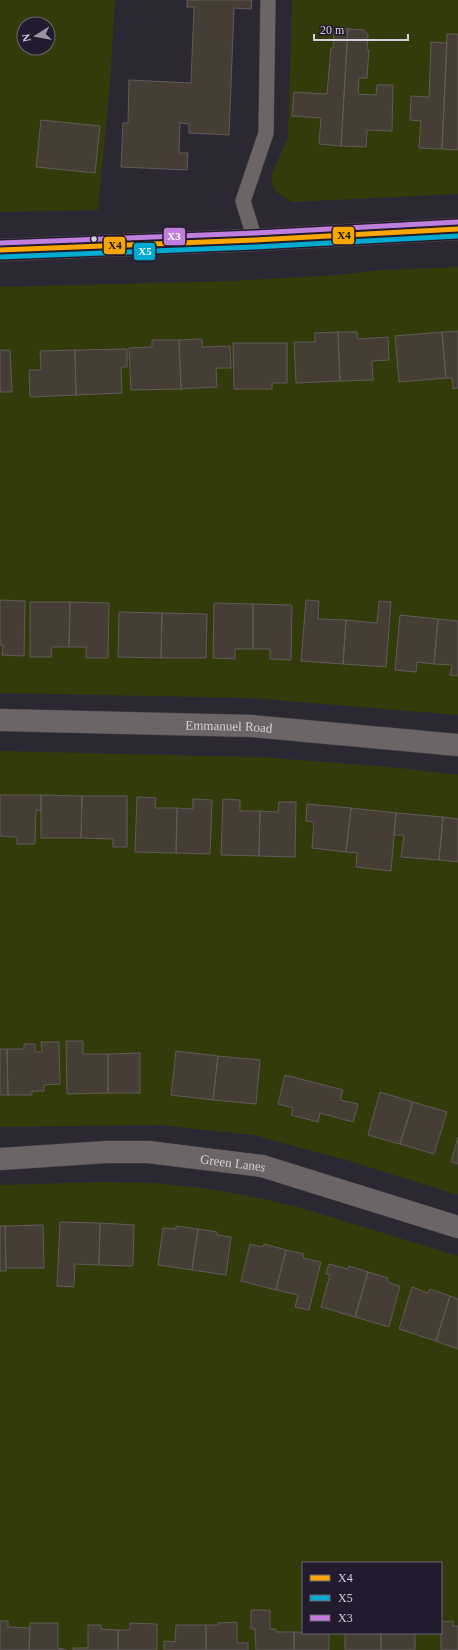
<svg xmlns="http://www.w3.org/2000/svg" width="458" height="1650" font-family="'Times New Roman',serif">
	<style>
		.green { fill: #343b0b; fill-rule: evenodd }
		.building { fill: #463d35; stroke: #605a5b }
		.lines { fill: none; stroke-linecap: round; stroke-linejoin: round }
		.service-casing { stroke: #48444d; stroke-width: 16 }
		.minor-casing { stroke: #48444d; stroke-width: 23 }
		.primary-casing { stroke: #48444d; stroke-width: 23 }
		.service { stroke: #6d6465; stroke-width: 15 }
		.minor { stroke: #6d6465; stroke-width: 22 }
		.primary { stroke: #706469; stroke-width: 22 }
		.bus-1-casing { stroke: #221a2d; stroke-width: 8 }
		.bus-2-casing { stroke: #221a2d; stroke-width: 8 }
		.bus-3-casing { stroke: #221a2d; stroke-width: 8 }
		.bus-1 { stroke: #f7a600; stroke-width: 5 }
		.bus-2 { stroke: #00a9ce; stroke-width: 5 }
		.bus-3 { stroke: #c07fdc; stroke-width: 5 }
		.bus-dot { fill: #d4d0dc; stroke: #221a2d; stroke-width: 1.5 }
		.labels { text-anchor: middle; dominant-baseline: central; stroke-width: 3; stroke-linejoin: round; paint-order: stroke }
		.street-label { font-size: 13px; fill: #d4d0dc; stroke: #221a2d }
		.line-badge { stroke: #221a2d; stroke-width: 1.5 }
		.badge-label { font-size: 11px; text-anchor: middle; font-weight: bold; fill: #fff }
		.pale-badge-label { font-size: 11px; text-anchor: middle; font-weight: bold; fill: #111 }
	</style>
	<rect width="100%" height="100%" fill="#2c2833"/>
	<path class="green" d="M0 0H115L110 84 98 210 0 212ZM24 24H48V48H24Z
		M292 0H458V194L292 202 278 193 271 183 273 172 288 137Z
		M458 267V715L251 698 0 693V287L231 281 336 275 384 270Z
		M0 751 261 757 400 768 458 775V1195L353 1162 253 1135 160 1125 0 1127Z
		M100 1182 153 1183 203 1188 249 1196 298 1207 458 1256V1650H0V1185ZM303 1563H441V1633H303Z"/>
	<path class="building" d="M187 0H252L251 9 234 8 229 135 189 133V124L180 123 179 153H188L187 170 121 167 123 123H128L129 80 191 83 194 7H187Z
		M338 28 348 29 341 146 319 144 321 118 292 116 294 92 327 94 331 48H333L334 33Z
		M348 29 364 30 368 35 367 50H369L367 78H359L358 94 376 95 377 85H393L392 131 367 130 366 147 341 146Z
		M447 34H458V150L442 149Z
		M431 42 447 43 442 149 419 148 421 121 410 120 411 96 429 97Z
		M41 120 100 126 95 173 36 167Z
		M458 331V388L453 389 452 378H446L442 332Z
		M338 332 340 381 296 383 294 342H315V333Z
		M338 332H357L358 339 388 337 389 360 372 361 373 380 340 381Z
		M442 332 446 378 399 382 395 336Z
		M202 339V347L230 346 231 368H216L217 387 181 389 179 340Z
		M152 340H179L181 389 131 390 129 348 152 347Z
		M233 343H287V383H272V389H234Z
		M127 349V367H121L122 393 76 395 75 350Z
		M0 350H10L12 392H0Z
		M75 350 76 395 30 397 29 370H41L40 351Z
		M0 600 25 601 24 656 2 655 3 645H0Z
		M306 600 319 601 318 619 346 620 343 664 301 661Z
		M379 601 391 602 386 667 343 664 346 620 377 623Z
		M30 602H70L69 647H52L51 657H30Z
		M70 602 109 603 108 658H86V647H69Z
		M214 603 253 604V649H235V659L213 658Z
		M253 604 292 605 291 660 270 659V649H253Z
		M119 612 162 613 161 658 118 657Z
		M162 613 207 614 206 658H161Z
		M400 615 438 619 434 664 417 662 416 672 395 670Z
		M438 619 458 621V676L450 675 452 665 434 664Z
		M0 795H41V811L36 810 35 844H17V837L0 836Z
		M41 795 82 796 81 838H41Z
		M82 796H127V847H113V839L81 838Z
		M137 797 156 798 155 808H177L176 853 135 852Z
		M193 799 212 800 210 854 176 853 177 808 193 809Z
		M223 799 240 800V811H260L259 856 221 855Z
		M279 802H296L295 857 259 856 260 811 278 812Z
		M307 804 351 808 346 852 312 848 314 822 306 821Z
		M351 808 396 813 391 871 356 867 357 853 346 852Z
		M396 813 443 817 439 860 401 857 404 835H394Z
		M443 817 458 819V862L439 860Z
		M66 1041H83V1054H108V1093L67 1094Z
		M41 1042H59L60 1084 44 1085V1091H32V1095H8L7 1049H24V1044H35V1052H42Z
		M0 1049H7L8 1095H0Z
		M176 1051 218 1056 213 1100 171 1095Z
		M140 1053V1093H108V1054Z
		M218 1056 260 1060 256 1104 213 1100Z
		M285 1075 343 1090 340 1100 358 1104 353 1122 320 1113 318 1122 291 1115 293 1108 278 1104Z
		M380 1092 413 1102 400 1144 368 1135Z
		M413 1102 447 1112 434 1154 400 1144Z
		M458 1137V1164L451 1162Z
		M60 1222 100 1223 99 1265 75 1264 74 1287 57 1286Z
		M100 1223 134 1225 133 1266 99 1265Z
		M43 1225 44 1268H6L5 1226Z
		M0 1226H5L6 1271H0Z
		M176 1226 198 1229 192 1270 158 1265 163 1228 176 1229Z
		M198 1229 217 1232V1235L231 1237 226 1275 192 1270Z
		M250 1244 263 1247 264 1244 286 1250 276 1290 241 1281Z
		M286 1250 304 1254 303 1258 321 1262 309 1310 295 1307 298 1295 276 1290Z
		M329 1264 348 1269 349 1266 368 1272 355 1317 321 1307 330 1275 326 1274Z
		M368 1272 388 1278 387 1282 400 1286 389 1327 355 1317Z
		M412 1287 428 1293 430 1289 450 1296 436 1341 399 1329Z
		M450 1296 458 1299V1349L436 1341Z
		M251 1610H270V1629H276V1632H294V1650H256L255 1629H251Z
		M0 1621H8V1627L30 1628 29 1650H0Z
		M453 1621V1626H458V1650H441V1622Z
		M237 1622V1643H248V1650H206V1625H218V1623Z
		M30 1623H58V1648L67 1650H29Z
		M130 1623 157 1624V1650H118V1630H130Z
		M88 1625H101V1629L118 1630V1650H73V1648H88Z
		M176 1625H206V1650H164V1641L175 1642Z
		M294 1632 329 1633V1650H294Z
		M345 1633H381V1650H345Z
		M381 1633H415V1650H381Z"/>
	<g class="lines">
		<g class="service-casing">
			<path id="service" d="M255 240 243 201 266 133 268 0"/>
		</g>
		<g class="minor-casing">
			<g id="minor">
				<path id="s1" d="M0 720 252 726 458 745"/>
				<path id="s2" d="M0 1159 107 1152H148L262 1166 458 1227"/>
			</g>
		</g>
		<g class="primary-casing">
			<path id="primary" d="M0 250 255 240 458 229"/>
		</g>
		<use href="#service" class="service"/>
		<use href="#minor" class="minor"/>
		<use href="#primary" class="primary"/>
		<g class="bus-1-casing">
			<path id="bus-1" d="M0 250 255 240 458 229"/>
		</g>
		<g class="bus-2-casing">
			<path id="bus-2" d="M0 257 255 247 458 236"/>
		</g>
		<g class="bus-3-casing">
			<path id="bus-3" d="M0 243 255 233 458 222"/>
		</g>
		<use href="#bus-1" class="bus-1"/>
		<use href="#bus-2" class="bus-2"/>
		<use href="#bus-3" class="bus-3"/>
	</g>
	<circle class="bus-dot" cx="94" cy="239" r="3.5"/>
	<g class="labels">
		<g class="street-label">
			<text stroke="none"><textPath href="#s1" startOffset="229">Emmanuel Road</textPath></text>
			<text stroke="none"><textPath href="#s2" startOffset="234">Green Lanes</textPath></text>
		</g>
	</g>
	<g class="line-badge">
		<rect x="332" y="226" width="23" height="19" rx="4" fill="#f7a600"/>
		<rect x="163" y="227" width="23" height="19" rx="4" fill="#c07fdc"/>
		<rect x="103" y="236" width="23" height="19" rx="4" fill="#f7a600"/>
		<rect x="133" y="242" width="23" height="19" rx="4" fill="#00a9ce"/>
	</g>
	<g class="badge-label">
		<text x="174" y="240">X3</text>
		<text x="145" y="255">X5</text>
	</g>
	<g class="pale-badge-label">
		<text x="344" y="239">X4</text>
		<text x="115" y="249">X4</text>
	</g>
	<rect x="302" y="1562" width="140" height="72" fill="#221a2d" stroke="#696373"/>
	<rect x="310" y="1575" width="20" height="6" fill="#f7a600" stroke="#696373"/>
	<text x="338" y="1582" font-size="12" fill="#d4d0dc">X4</text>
	<rect x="310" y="1595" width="20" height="6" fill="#00a9ce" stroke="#696373"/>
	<text x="338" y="1602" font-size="12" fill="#d4d0dc">X5</text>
	<rect x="310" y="1615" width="20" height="6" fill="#c07fdc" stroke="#696373"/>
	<text x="338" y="1622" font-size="12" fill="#d4d0dc">X3</text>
	<g transform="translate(36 36) rotate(259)"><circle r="19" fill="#221a2d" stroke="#696373"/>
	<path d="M0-3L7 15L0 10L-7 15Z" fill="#9995a1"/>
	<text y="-6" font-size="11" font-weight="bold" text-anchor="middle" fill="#d4d0dc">N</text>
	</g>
	<path d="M314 34v6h94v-6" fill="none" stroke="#d4d0dc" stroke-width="2"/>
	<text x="320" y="34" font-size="12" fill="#d4d0dc" stroke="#221a2d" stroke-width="3" paint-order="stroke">20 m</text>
</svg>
